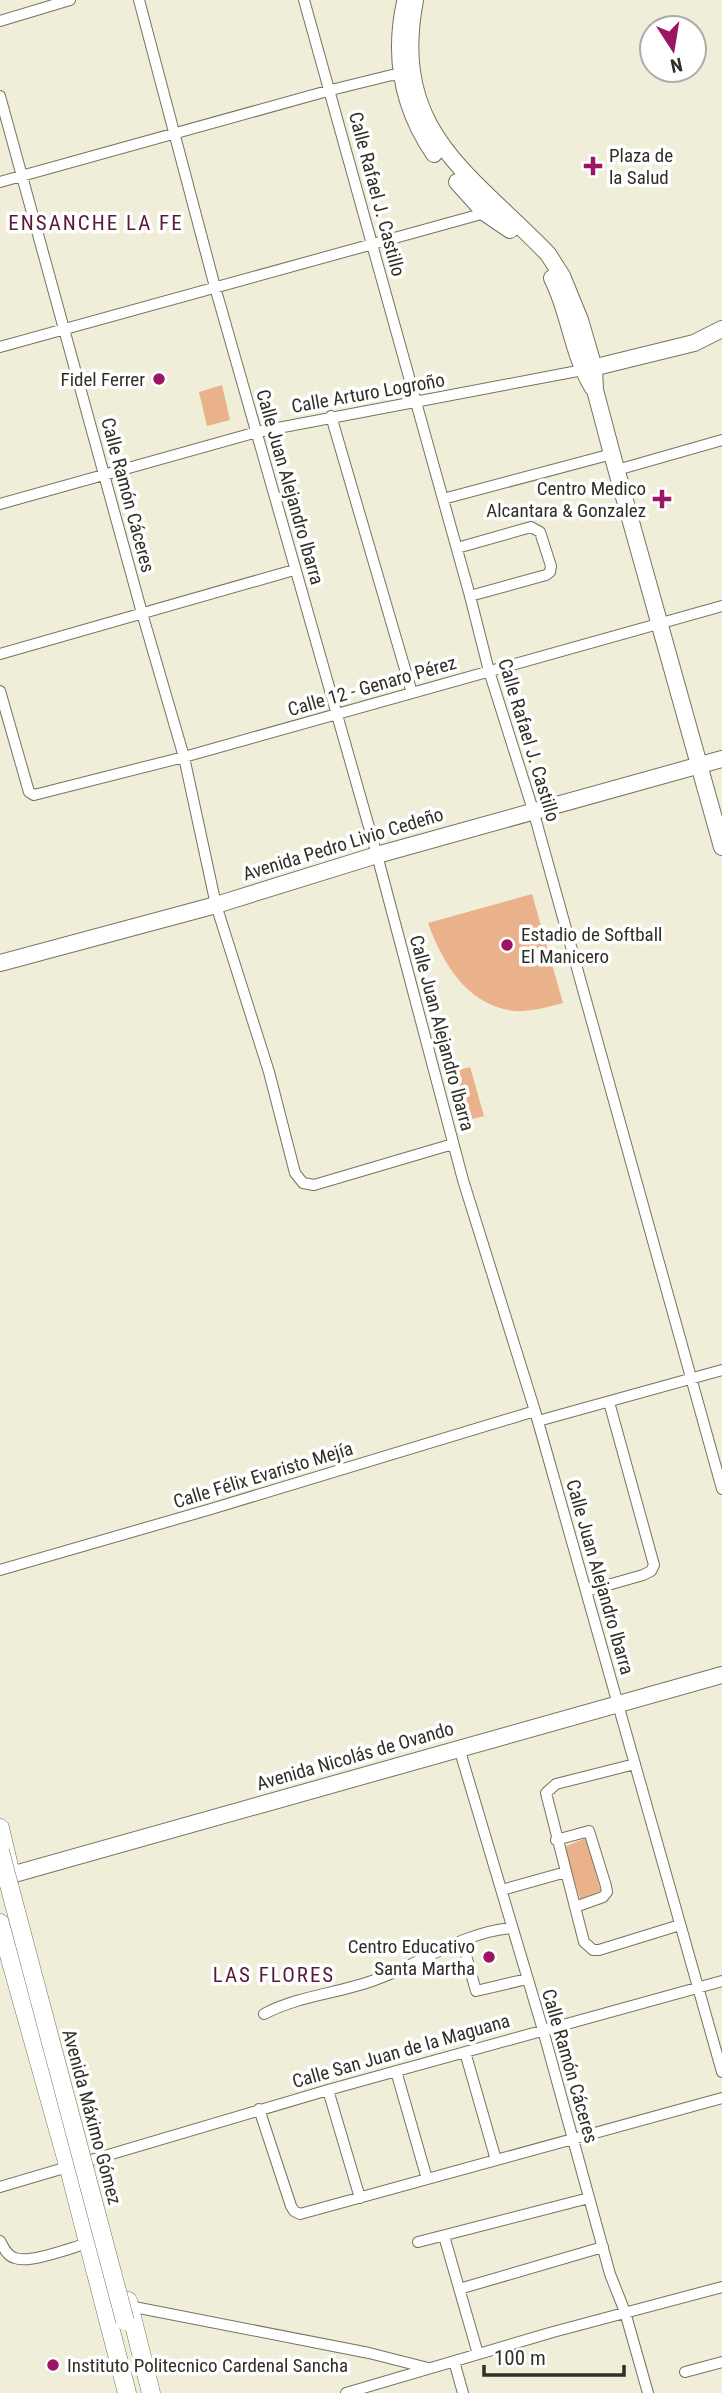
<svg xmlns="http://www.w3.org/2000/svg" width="722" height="2393" font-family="'Roboto Condensed',sans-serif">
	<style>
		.green { fill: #e9b28b }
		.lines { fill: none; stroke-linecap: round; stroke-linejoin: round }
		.street-casing { stroke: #767361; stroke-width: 12 }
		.secondary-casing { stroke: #767361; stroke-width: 18 }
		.primary-casing { stroke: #767361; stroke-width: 19 }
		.street { stroke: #fff; stroke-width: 10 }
		.secondary { stroke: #fff; stroke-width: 16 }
		.primary { stroke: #fff; stroke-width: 18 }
		.primary-bridge-casing { stroke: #767361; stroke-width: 19; stroke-linecap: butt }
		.primary-bridge { stroke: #fff; stroke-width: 18 }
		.poi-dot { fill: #9c1464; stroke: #fff; stroke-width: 2.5 }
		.labels { text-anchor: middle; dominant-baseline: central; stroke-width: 7; stroke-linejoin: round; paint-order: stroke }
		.poi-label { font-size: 19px; fill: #302f27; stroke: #fff; text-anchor: start }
		.street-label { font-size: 19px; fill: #302f27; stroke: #fff }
		.neighbourhood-label { font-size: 21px; letter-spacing: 2px; fill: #58193a; stroke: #fff }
	</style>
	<rect width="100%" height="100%" fill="#f0edd8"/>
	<path class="green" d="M222 385 230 420 207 426 199 392Z
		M532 894 563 1003C548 1007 530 1012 514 1011 467 1005 443 964 428 923Z
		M470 1067 484 1116 461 1122 447 1073Z
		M586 1838 601 1891 580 1899 564 1847Z"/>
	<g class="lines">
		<g class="street-casing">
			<path id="street" d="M139 0 215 287 377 855 463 1180 535 1411 722 2072
				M304 0 470 596 489 671 533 810 722 1489
				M0 21 70 0
				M0 96 142 613 184 757 216 905 269 1072 295 1173 303 1183 314 1185 453 1144
				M0 182 331 90 392 75 406 76
				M0 347 485 213 490 214
				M331 416 412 693
				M617 470 722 440
				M443 499 612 454
				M0 504 257 432 583 370
				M457 548 531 527 540 532 551 566 550 572 546 575 470 596
				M0 654 294 570
				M0 691 29 792 34 795 184 757 722 606
				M538 1421 722 1370
				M0 1570 211 1509 535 1411
				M587 1591 643 1575 651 1571 654 1565 609 1402
				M459 1748 543 2030 610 2274 625 2312 648 2393
				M635 1764 556 1784 546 1793 584 1942 593 1950H599L680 1925
				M556 1840 589 1831 606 1886 607 1892 603 1897 575 1907
				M502 1890 566 1872
				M462 1941 476 1991 527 1979
				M264 2014C298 1996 335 1994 372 1981 417 1966 464 1931 512 1928
				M465 2052 496 2160
				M396 2071 427 2179
				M328 2090 360 2198
				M259 2109 291 2206 294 2211 300 2214 722 2098
				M0 2187 328 2090 722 1981
				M444 2236 478 2354
				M0 2241C4 2248 7 2256 15 2258 30 2264 72 2247 89 2243
				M418 2242 589 2198
				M459 2289 603 2247
				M129 2306 369 2353 428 2368
				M454 2361 463 2393
				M685 2372 722 2362
				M346 2393 553 2332 722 2287"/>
		</g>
		<g class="secondary-casing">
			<path id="secondary" d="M415 0C390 132 469 172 548 254L562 276 580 320 594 368 595 390 612 454 722 847
				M405 2C393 57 402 107 434 154
				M457 182 485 213 510 230
				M552 278C570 314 572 354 593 388
				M584 370 694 343 722 329
				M0 963 216 905 377 855 722 759
				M0 1878 722 1675"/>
		</g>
		<g class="primary-casing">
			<path id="primary" d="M0 1828 9 1866
				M0 1923 68 2165 127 2393
				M128 2301 151 2393"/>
		</g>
		<use href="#street" class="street"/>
		<use href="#secondary" class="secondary"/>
		<use href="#primary" class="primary"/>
		<g class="primary-bridge-casing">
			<path id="primary-bridge" d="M0 1851 125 2321"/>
		</g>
		<use href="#primary-bridge" class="primary-bridge"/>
	</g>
	<g class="poi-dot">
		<path d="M589.5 155.5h7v7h7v7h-7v7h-7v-7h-7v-7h7z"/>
		<circle cx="159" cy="379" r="7"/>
		<path d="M658.5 488.5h7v7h7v7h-7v7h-7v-7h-7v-7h7z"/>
		<circle cx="507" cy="945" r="7"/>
		<circle cx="489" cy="1957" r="7"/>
		<circle cx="53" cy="2365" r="7"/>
	</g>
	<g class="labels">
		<g class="poi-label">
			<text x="609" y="155">Plaza de<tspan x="609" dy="22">la Salud</tspan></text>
			<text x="145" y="379" text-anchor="end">Fidel Ferrer</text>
			<text x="646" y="488" text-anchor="end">Centro Medico<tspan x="646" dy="22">Alcantara &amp; Gonzalez</tspan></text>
			<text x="521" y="934">Estadio de Softball<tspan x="521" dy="22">El Manicero</tspan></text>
			<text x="475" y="1946" text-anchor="end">Centro Educativo<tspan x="475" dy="22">Santa Martha</tspan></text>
			<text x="67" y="2365">Instituto Politecnico Cardenal Sancha</text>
		</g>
		<g class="street-label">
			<text transform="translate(377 194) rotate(75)">Calle Rafael J. Castillo</text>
			<text transform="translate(368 393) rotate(-10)">Calle Arturo Logroño</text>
			<text transform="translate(290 487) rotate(74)">Calle Juan Alejandro lbarra</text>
			<text transform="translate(128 495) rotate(75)">Calle Ramón Cáceres</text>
			<text transform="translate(372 686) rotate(-16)">Calle 12 - Genaro Pérez</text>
			<text transform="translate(529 740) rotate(73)">Calle Rafael J. Castillo</text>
			<text transform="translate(343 844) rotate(-17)">Avenida Pedro Livio Cedeño</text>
			<text transform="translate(442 1033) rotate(75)">Calle Juan Alejandro lbarra</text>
			<text transform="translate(263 1475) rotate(-17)">Calle Félix Evaristo Mejía</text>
			<text transform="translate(600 1577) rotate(74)">Calle Juan Alejandro lbarra</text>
			<text transform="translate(355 1756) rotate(-16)">Avenida Nicolás de Ovando</text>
			<text transform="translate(401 2051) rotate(-16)">Calle San Juan de la Maguana</text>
			<text transform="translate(570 2066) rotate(74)">Calle Ramón Cáceres</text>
			<text transform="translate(92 2117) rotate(75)">Avenida Máximo Gómez</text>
		</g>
		<g class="neighbourhood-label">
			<text x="96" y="223">ENSANCHE LA FE</text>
			<text x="274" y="1975">LAS FLORES</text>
		</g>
	</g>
	<g transform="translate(673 49) rotate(168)"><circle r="33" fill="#ffffff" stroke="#acaca9" stroke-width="2"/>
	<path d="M0-5L12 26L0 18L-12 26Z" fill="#9c1464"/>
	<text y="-10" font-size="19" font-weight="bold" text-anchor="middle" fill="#302f27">N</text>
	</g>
	<path d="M484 2365v10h140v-10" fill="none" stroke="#302f27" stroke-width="3.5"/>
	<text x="494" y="2365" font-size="21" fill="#302f27" stroke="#ffffff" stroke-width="5" paint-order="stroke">100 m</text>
</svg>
